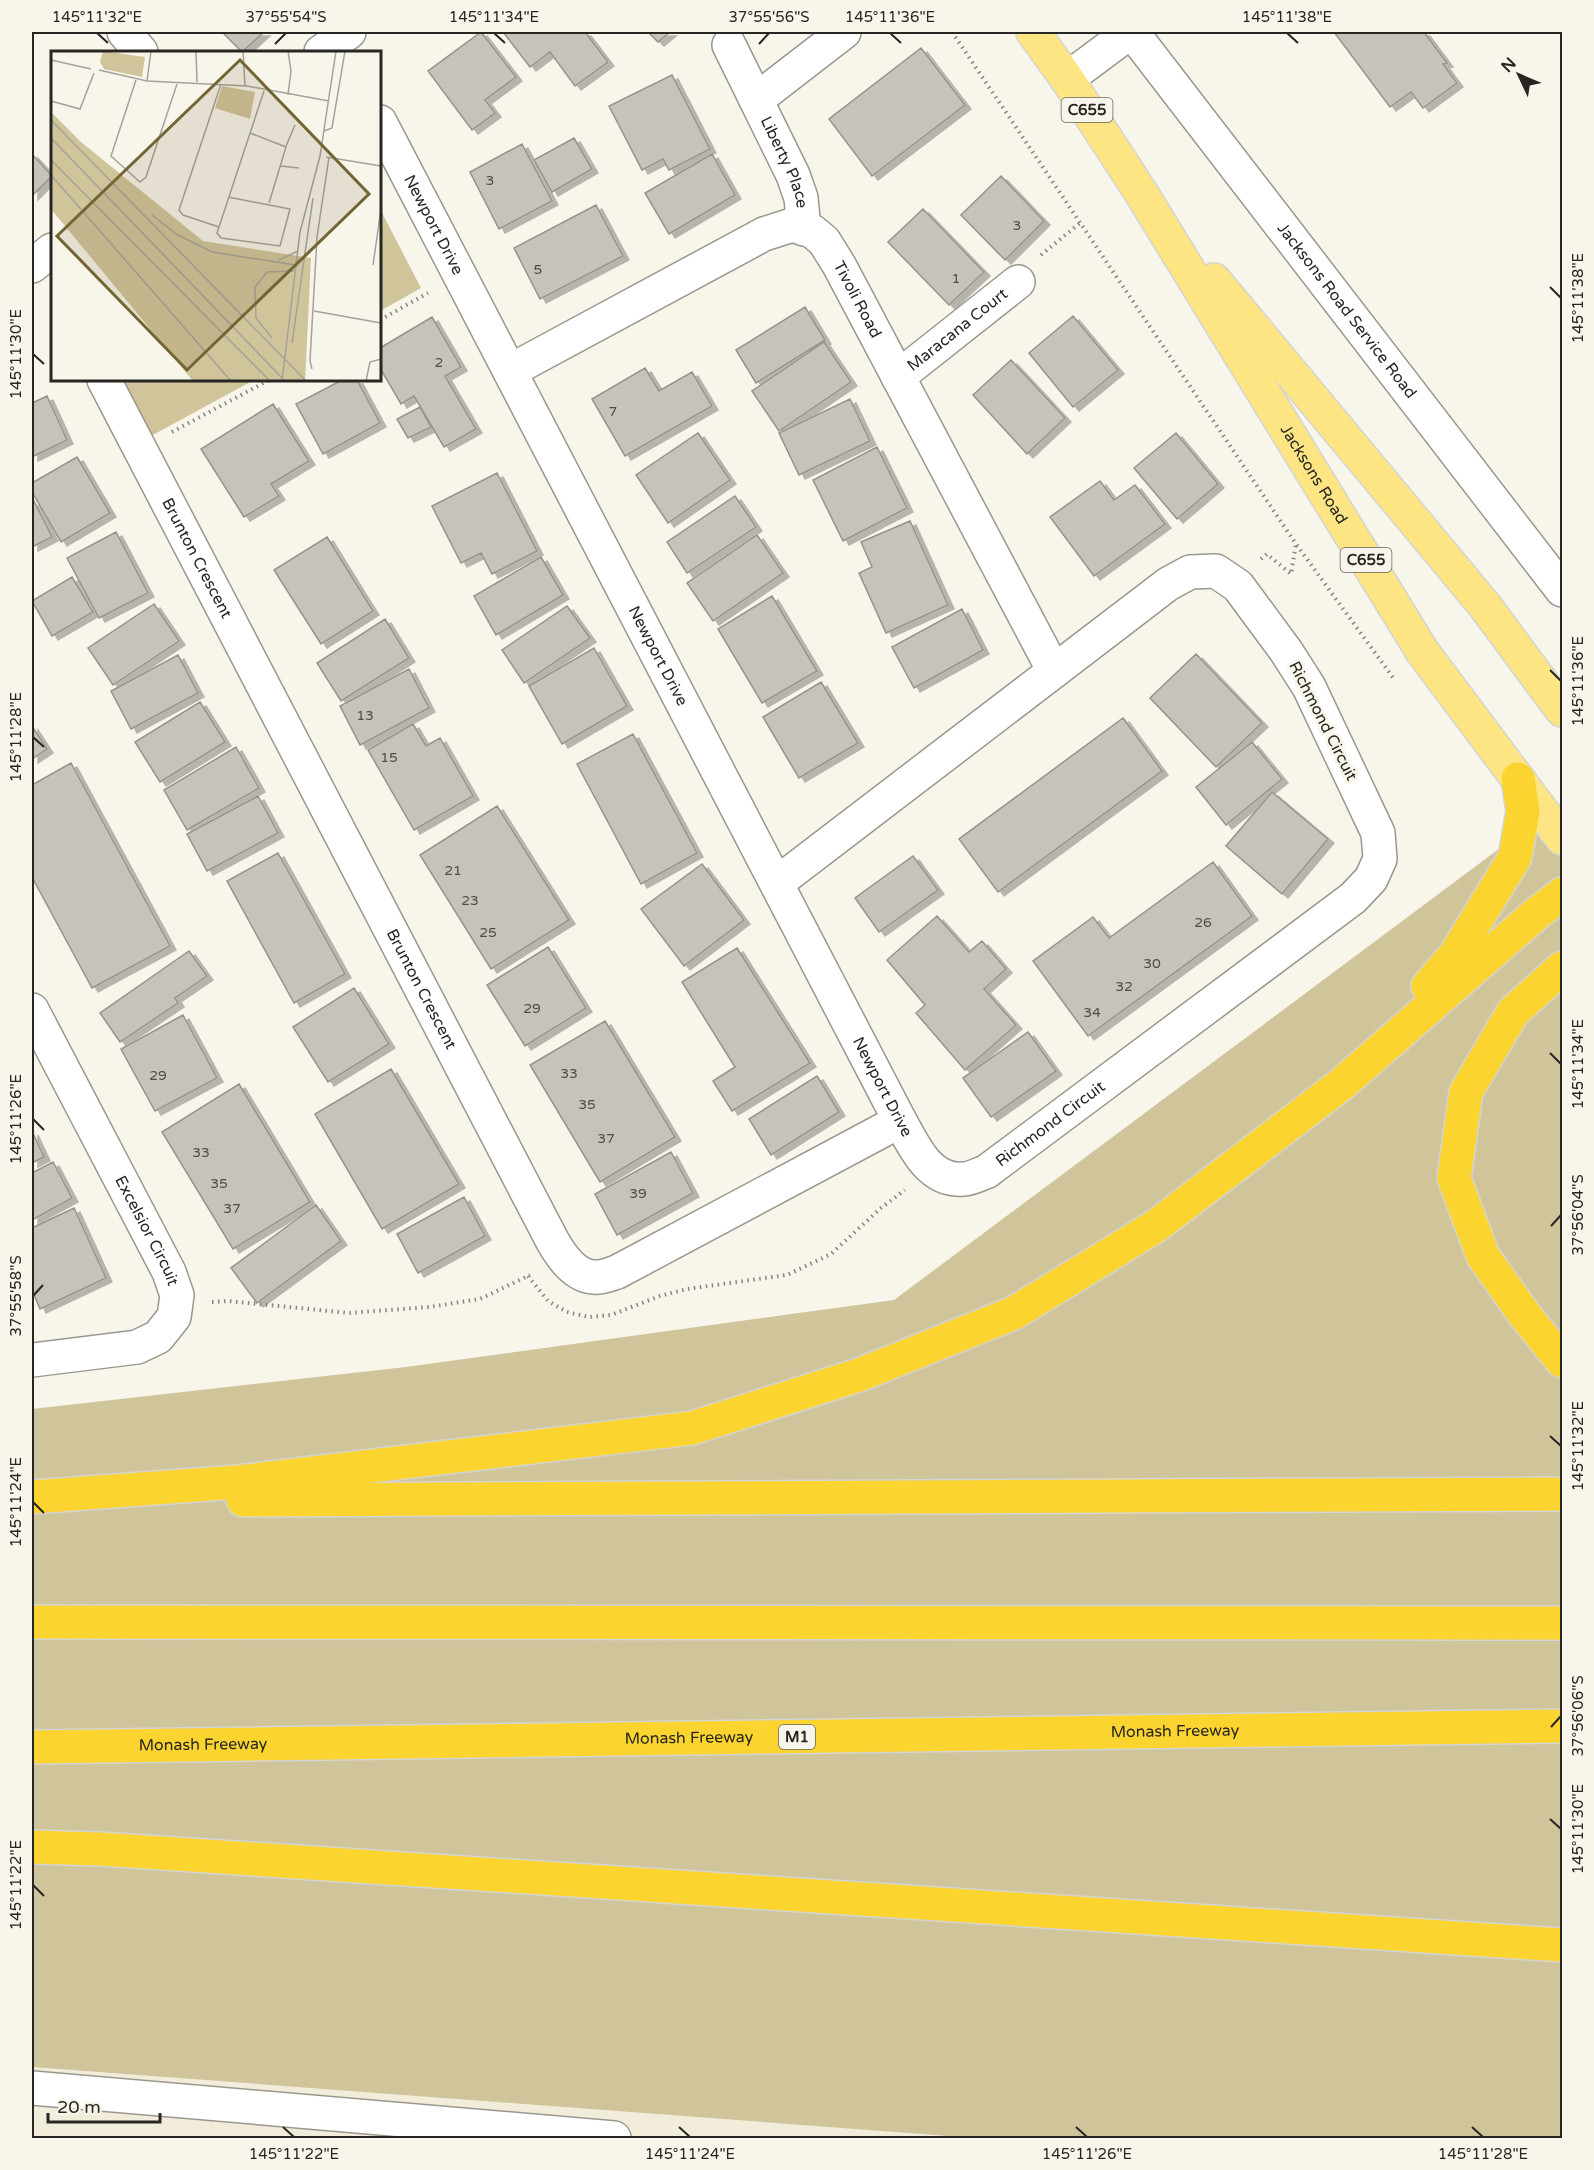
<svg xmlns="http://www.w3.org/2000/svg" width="1594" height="2170" font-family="'Varela Round',sans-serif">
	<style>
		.built { fill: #f2eddb }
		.green { fill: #d0c49a }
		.building { fill: #c6c3ba; stroke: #96948a; stroke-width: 1.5; filter: url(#shadow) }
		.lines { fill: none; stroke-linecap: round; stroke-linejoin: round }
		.minor-casing { stroke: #9a988e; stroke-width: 36 }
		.major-casing { stroke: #d4d4d3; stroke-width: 36 }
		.highway-casing { stroke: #d4d4d3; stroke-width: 36 }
		.path { stroke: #87857f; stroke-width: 4; stroke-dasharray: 1.5 4.5; stroke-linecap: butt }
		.minor { stroke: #fff; stroke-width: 33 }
		.major { stroke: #fde583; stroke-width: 33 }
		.highway { stroke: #fbd430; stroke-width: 33 }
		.ticks { fill: none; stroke: #272622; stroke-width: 2 }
		.labels { text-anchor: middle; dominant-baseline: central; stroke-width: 6; stroke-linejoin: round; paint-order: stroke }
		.number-label { font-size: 14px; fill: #4f4d48 }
		.shield { fill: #f8f5eb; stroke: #66645e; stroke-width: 1.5 }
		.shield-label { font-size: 15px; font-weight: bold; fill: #272622 }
		.street-label { font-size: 16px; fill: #272622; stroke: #f8f5eb }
		.inset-road { fill: none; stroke: #a4a29b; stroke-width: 1.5 }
		.view { fill: #736533; fill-opacity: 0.15; stroke: #736533; stroke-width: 3 }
		.inset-edge { fill: none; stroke: #272622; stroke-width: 3 }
		.neatline { fill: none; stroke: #272622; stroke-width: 2 }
		.ticks-label { font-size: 15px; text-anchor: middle; fill: #272622 }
	</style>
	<defs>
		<filter id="shadow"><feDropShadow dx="6" dy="4" stdDeviation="0" flood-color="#0004"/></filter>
	</defs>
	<rect width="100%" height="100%" fill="#f8f5eb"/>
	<path class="built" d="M32 2066 980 2138H32Z"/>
	<path class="green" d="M380 209 421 288 380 311Z
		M121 380H254L151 436Z
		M1562 802V2138H975L32 2067V1409L406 1367 894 1300Z"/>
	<path class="building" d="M222 32H264L242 52Z
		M481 32 516 77 485 100 495 113 472 130 428 71Z
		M503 32H585L608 62 575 86 550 52 530 67Z
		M648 32H670L658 42Z
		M1334 32H1399L1400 33 1403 32H1424L1447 63 1443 64 1457 83 1423 108 1411 92 1390 107Z
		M921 48 965 105 872 176 829 119Z
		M672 75 710 149 669 170 663 159 642 170 609 106Z
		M574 138 592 169 552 192 534 160Z
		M522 144 552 201 499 229 470 172Z
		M32 154 52 176 32 196Z
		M712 154 735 195 669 234 645 193Z
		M1001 176 1044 221 1005 260 961 215Z
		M596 205 623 256 540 299 514 248Z
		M923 209 984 272 949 305 888 242Z
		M805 307 825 340 756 383 736 350Z
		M1073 316 1118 370 1073 407 1029 353Z
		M432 317 461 367 445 376 476 429 444 447 414 396 401 404 380 368V348Z
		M824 342 851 382 779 431 752 391Z
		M1011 360 1065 418 1027 454 973 395Z
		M645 368 659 391 692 372 712 406 625 456 592 399Z
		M342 380H357L380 423 323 454 296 404Z
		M47 396 67 440 32 457V403Z
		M850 399 870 441 799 475 779 433Z
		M273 404 309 461 271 484 279 496 244 517 201 449Z
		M420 407 431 427 408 438 397 419Z
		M698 433 730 480 668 523 636 475Z
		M1176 433 1218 484 1177 519 1134 468Z
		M877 447 907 508 843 541 813 480Z
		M77 457 110 513 61 542 32 492V483Z
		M497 473 537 551 492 574 481 553 461 563 432 506Z
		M1100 481 1114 500 1135 485 1165 524 1094 576 1050 517Z
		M735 496 756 527 687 573 667 542Z
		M34 501 52 537 32 547V502Z
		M910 521 948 605 886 633 859 573 872 567 861 542Z
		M116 532 148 593 99 618 67 558Z
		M757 535 783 573 713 621 687 583Z
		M327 537 373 611 321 644 274 570Z
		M541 557 563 595 496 635 474 596Z
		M72 577 93 612 52 636 32 601Z
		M772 596 817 671 762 703 718 629Z
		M154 604 179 641 113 685 88 648Z
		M567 606 590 638 524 683 502 650Z
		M962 609 983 650 914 688 892 647Z
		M385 619 409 658 341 701 317 663Z
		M594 648 627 706 562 744 529 686Z
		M1196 654 1262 723 1216 767 1150 698Z
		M178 655 198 693 131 729 111 691Z
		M409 669 429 708 360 745 340 706Z
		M821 682 858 743 799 778 763 717Z
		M200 702 225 742 160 782 135 742Z
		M1123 718 1162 771 998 892 959 839Z
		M413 724 426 746 440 738 473 796 414 830 368 750Z
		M32 726 47 749 32 759Z
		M633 734 697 853 641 884 577 764Z
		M1252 742 1282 779 1226 825 1196 787Z
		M236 747 259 788 187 830 164 790Z
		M71 763 170 946 92 988 32 877V785Z
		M1272 792 1328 839 1282 894 1226 846Z
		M258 796 278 833 207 871 187 834Z
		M497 806 569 920 491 969 420 855Z
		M278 853 345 974 294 1003 227 881Z
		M913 856 938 890 879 932 855 898Z
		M1213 862 1252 916 1088 1036 1033 961 1093 917 1109 938Z
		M702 864 744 920 684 966 641 909Z
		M937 916 969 952 982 941 1006 969 984 989 1016 1025 965 1070 916 1013 925 1005 887 960Z
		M548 947 586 1008 525 1046 487 985Z
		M737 948 810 1063 732 1111 713 1081 735 1067 682 982Z
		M189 951 207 976 175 998 178 1003 120 1042 100 1013Z
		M354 988 389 1044 328 1082 293 1027Z
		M183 1015 217 1078 155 1111 121 1049Z
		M605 1021 675 1137 600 1182 530 1065Z
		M1028 1032 1056 1071 991 1117 963 1078Z
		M391 1069 459 1184 382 1229 315 1114Z
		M817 1076 839 1112 771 1155 749 1119Z
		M239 1084 310 1202 233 1249 162 1132Z
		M32 1131 44 1157 32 1163Z
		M671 1152 693 1193 617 1235 595 1194Z
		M53 1162 72 1198 32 1220V1173Z
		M464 1197 485 1236 418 1273 397 1234Z
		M316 1205 341 1241 257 1303 231 1268Z
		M74 1208 106 1278 40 1309 32 1290V1228Z"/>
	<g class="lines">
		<g class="minor-casing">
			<g id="minor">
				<path d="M124 32 141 52"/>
				<path id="s1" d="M1132 32 1562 590"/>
				<path id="s2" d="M729 45 793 175 801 198 804 229"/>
				<path d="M321 52 349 32"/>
				<path d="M1067 79 1130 32"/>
				<path d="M756 100 844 32"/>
				<path id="s3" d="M380 122 900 1121C914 1146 929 1182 963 1179 971 1179 979 1174 986 1172L1353 898 1371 879 1380 859 1378 833 1309 687 1286 651 1238 586 1216 571 1190 572 1168 584 777 883"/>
				<path d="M32 266 52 250"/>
				<path id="s4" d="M510 371 764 234 792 225 812 231 824 241 839 265 1054 671"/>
				<path id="s5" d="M898 377 1018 282"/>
				<path id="s6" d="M104 380 552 1240C561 1256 576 1279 598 1277 604 1277 611 1274 617 1272L900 1121"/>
				<path id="s7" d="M32 1010 169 1272 177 1295 174 1317 158 1337 137 1347 32 1360"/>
				<path d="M32 2088 614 2138"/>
			</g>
		</g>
		<g class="major-casing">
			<g id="major">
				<path id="s8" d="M1033 32 1067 79 1140 191 1422 651 1562 838"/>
				<path d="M1214 280 1485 606 1562 710"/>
			</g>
		</g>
		<g class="highway-casing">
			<g id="highway">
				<path d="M1562 968 1513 1012 1466 1092 1454 1178 1483 1256 1524 1314 1562 1361"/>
				<path d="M1428 986 1455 955 1515 857 1523 811 1518 779"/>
				<path d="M32 1497 237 1482 692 1428 859 1375 1014 1313 1156 1226 1343 1083 1536 914 1562 894"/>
				<path d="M243 1500 1562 1494"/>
				<path d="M32 1622 1562 1623"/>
				<path id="s9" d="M32 1747 1562 1726"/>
				<path d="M32 1847 100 1849 1562 1945"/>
			</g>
		</g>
		<path class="path" d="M952 32 1296 544 1394 679
			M1041 255 1080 223
			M380 320 428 293
			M172 432 269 380
			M1261 559 1267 554 1291 574 1296 544
			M528 1276 548 1301 567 1312 589 1317 611 1315 660 1296 687 1289 787 1275 831 1254 881 1208 905 1190
			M212 1302 228 1301 349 1313 429 1307 480 1299 530 1275"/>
		<use href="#minor" class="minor"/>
		<use href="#major" class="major"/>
		<use href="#highway" class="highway"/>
	</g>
	<path class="ticks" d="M97 33 108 43M494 33 505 43M890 33 901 43M1287 33 1298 43M275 44 286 33M759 44 769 33M1550 287 1561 298M33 354 44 364M1550 670 1561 681M33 737 44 747M1550 1053 1561 1064M33 1119 44 1130M1551 1226 1561 1215M33 1296 43 1285M1550 1436 1561 1446M33 1502 44 1513M1551 1727 1561 1716M1550 1819 1561 1829M33 1885 44 1896M283 2127 294 2137M679 2127 690 2137M1076 2127 1087 2137M1472 2127 1483 2137"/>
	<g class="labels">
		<g class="number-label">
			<text x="490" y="180">3</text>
			<text x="1017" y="225">3</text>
			<text x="538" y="269">5</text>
			<text x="956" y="278">1</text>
			<text x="439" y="362">2</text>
			<text x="613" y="411">7</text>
			<text x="365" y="715">13</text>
			<text x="389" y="757">15</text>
			<text x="453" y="870">21</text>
			<text x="470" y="900">23</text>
			<text x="1203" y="922">26</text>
			<text x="488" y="932">25</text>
			<text x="1152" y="963">30</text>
			<text x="1124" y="986">32</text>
			<text x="532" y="1008">29</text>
			<text x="1092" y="1012">34</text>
			<text x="569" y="1073">33</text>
			<text x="158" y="1075">29</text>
			<text x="587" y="1104">35</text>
			<text x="606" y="1138">37</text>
			<text x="201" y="1152">33</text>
			<text x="219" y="1183">35</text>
			<text x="638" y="1193">39</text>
			<text x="232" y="1208">37</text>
		</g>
		<g class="shield">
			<rect x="1061.5" y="98" width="51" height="24" rx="4.5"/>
			<rect x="1340.5" y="548" width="51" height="24" rx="4.5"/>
			<rect x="779" y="1725" width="36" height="24" rx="4.5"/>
		</g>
		<g class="shield-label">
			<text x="1087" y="110">C655</text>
			<text x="1366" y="560">C655</text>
			<text x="797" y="1737">M1</text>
		</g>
		<g class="street-label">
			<text stroke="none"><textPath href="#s2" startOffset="130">Liberty Place</textPath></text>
			<text stroke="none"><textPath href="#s3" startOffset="116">Newport Drive</textPath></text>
			<text stroke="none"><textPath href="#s4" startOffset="422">Tivoli Road</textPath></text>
			<text stroke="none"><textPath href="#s1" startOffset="352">Jacksons Road Service Road</textPath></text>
			<text stroke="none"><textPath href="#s5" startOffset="76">Maracana Court</textPath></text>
			<text stroke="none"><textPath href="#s8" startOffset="524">Jacksons Road</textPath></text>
			<text stroke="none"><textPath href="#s6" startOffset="201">Brunton Crescent</textPath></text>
			<text stroke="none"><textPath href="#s3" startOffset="602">Newport Drive</textPath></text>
			<text transform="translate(1323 721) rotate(63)">Richmond Circuit</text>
			<text stroke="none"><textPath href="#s6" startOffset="687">Brunton Crescent</textPath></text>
			<text stroke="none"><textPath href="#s3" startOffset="1088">Newport Drive</textPath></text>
			<text stroke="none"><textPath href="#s3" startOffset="1322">Richmond Circuit</textPath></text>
			<text stroke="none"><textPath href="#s7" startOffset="249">Excelsior Circuit</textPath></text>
			<text stroke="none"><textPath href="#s9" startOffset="1143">Monash Freeway</textPath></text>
			<text stroke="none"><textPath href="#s9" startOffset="657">Monash Freeway</textPath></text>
			<text stroke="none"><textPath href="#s9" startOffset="171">Monash Freeway</textPath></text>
		</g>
	</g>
	<g transform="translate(51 51)">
		<rect width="330" height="330" fill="#f8f5eb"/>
		<path d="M52 0 94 6 91 26 53 18 49 11ZM171 35 204 41 199 68 164 57ZM0 61 30 91 152 190 260 207 254 330H142L0 158Z" fill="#d0c49a"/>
		<path class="inset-road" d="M145 0 146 31M192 0 194 35M237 0 240 20 237 44M0 9 40 18M48 19 96 30 196 35 278 50M85 29 60 105 89 131 95 126 126 33M96 30 100 0M0 50 29 58 43 22M0 69 255 330M273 80 281 77 294 0M199 82 235 96 218 152M0 87 234 330M235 95 244 74M275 106 330 115M0 109 219 330M230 115 248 117M0 124 180 330M177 146 239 158 229 195 170 187 166 182 168 176 213 40M101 164 125 183 161 201 244 214M168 176 132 164 128 159 170 33M228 209 247 200M322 214 330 158M263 260 330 272M221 287 205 267 204 236 216 221 243 220M241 292 262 147M261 318 259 310 266 186 278 106M231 330 249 181 269 105 285 0M315 330 319 311 330 308"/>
		<path class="view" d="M189 9 318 143 136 319 6 185Z"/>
		<rect width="330" height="330" class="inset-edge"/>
	</g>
	<rect width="1594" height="2170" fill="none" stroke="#f8f5eb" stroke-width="66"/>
	<g transform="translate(1519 75) rotate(314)" stroke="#f8f5eb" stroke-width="4.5" paint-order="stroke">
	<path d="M0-4.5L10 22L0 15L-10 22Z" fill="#272622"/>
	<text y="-9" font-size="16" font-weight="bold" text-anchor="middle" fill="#272622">N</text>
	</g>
	<path d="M48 2113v9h112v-9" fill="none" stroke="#272622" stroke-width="3"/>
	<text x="57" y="2113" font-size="18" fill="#272622" stroke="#f8f5eb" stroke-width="4.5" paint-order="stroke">20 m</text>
	<rect x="33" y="33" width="1528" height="2104" class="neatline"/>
	<g class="ticks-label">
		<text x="97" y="22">145°11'32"E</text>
		<text x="286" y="22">37°55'54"S</text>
		<text x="494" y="22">145°11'34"E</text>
		<text x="769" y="22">37°55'56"S</text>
		<text x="890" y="22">145°11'36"E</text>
		<text x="1287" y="22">145°11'38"E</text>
		<text transform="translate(1578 298) rotate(-90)" y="5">145°11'38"E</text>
		<text transform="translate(16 354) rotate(-90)" y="5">145°11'30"E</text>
		<text transform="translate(1578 681) rotate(-90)" y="5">145°11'36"E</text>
		<text transform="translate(16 737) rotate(-90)" y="5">145°11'28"E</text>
		<text transform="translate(1578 1064) rotate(-90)" y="5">145°11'34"E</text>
		<text transform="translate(16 1119) rotate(-90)" y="5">145°11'26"E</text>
		<text transform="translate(1578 1215) rotate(-90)" y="5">37°56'04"S</text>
		<text transform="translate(16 1296) rotate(-90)" y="5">37°55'58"S</text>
		<text transform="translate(1578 1446) rotate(-90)" y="5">145°11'32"E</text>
		<text transform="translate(16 1502) rotate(-90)" y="5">145°11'24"E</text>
		<text transform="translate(1578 1716) rotate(-90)" y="5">37°56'06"S</text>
		<text transform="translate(1578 1829) rotate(-90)" y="5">145°11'30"E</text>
		<text transform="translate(16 1885) rotate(-90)" y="5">145°11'22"E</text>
		<text x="294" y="2159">145°11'22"E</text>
		<text x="690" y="2159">145°11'24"E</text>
		<text x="1087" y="2159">145°11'26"E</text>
		<text x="1483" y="2159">145°11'28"E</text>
	</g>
</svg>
